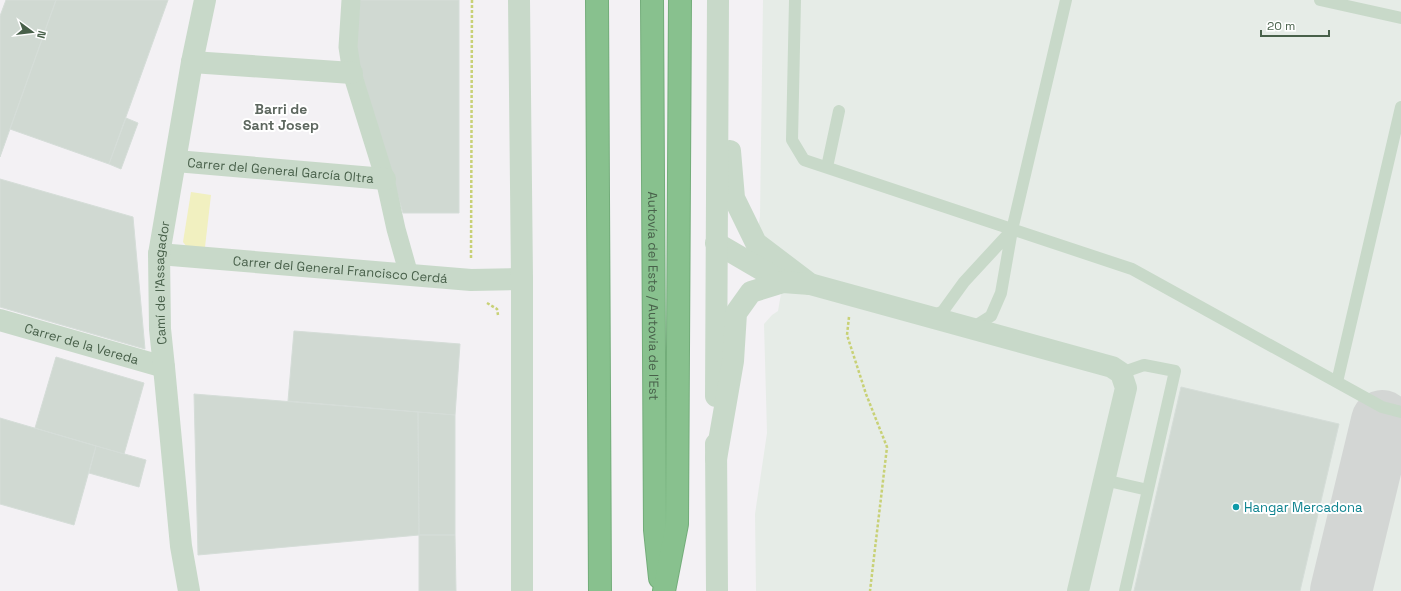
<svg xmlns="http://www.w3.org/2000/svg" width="1401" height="591" font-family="'Space Grotesk',sans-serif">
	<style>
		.airport { fill: #e6ece7 }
		.green { fill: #f1f0c0 }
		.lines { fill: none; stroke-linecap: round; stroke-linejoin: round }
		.taxiway { stroke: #d3d6d4; stroke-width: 62 }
		.building { fill: #d0d9d2; stroke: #d5ddd8 }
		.motorway-casing { stroke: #73ad7a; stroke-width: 24 }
		.path { stroke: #c8d176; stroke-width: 2.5; stroke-dasharray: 3 2; stroke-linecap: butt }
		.service { stroke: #c8d9c9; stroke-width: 12 }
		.pedestrian { stroke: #c8d9c9; stroke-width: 19 }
		.minor { stroke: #c8d9c9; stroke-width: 22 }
		.tertiary { stroke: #c8d9c9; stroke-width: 22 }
		.motorway { stroke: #88c18e; stroke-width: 22 }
		.culture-dot { fill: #0f9aa8; stroke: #fff; stroke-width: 1.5 }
		.labels { text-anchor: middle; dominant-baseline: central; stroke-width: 4; stroke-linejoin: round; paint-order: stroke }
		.street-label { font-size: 13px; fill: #48604a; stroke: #fff }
		.culture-label { font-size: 13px; fill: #0d838f; stroke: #fff; text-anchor: start }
		.neighbourhood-label { font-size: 14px; font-weight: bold; fill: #5d675f; stroke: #fff }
	</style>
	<rect width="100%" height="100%" fill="#f3f1f4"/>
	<path class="airport" d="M763 0H1401V591H756L755 514 767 433 764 324 772 315 778 311 783 282 756 243 760 216Z"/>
	<path class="green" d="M191 192 211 195 205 247H187L183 242Z"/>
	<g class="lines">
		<path class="taxiway" d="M1341 591 1382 421"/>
	</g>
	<path class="building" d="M6 0H56L0 157V16Z
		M56 0H168L109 164 10 129Z
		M360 0H459V213H403L355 52Z
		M126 118 138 123 121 169 109 164Z
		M0 179 133 217 145 349 0 307Z
		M294 331 460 344 455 415 288 401Z
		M56 357 144 383 124 454 35 428Z
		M1181 387 1339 424 1300 591H1134Z
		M194 394 418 412 419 535 198 555Z
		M418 412 455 415V535H419Z
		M0 418 96 446 74 525 0 504Z
		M96 446 146 460 139 487 89 473Z
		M419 535H455L456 591H419Z"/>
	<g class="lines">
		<g class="motorway-casing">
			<g id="motorway">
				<path d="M597 0 600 591"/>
				<path id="s5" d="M652 0 655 530 660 578"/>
				<path d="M664 591 677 524 680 0"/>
			</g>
		</g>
		<path class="path" d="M471 258 472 0
			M487 303 497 309 498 315
			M849 317 847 335 866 394 887 447 870 591"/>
		<path class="service" d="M795 0 792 140 804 160 1132 269 1382 407 1401 412
			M1320 0 1401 18
			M827 167 839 111
			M931 317 943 311 964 282 1012 230
			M972 328 991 316 1001 293 1012 230 1066 0
			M1121 373 1144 365 1175 371 1125 591
			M1337 382 1401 107
			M1104 480 1148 490"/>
		<path class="pedestrian" d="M351 0 348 47 352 73 385 179 396 229 409 275"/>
		<g class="minor">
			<path d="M192 62 352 73"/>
			<path d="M730 151 734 198 756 243 810 284"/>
			<path id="s1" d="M176 161 385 179"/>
			<path d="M716 243 783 282"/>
			<path id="s2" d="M159 254 471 280 522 279"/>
			<path id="s3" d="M0 320 164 367"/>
			<path d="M716 396 718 0"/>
			<path d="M716 444 717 591"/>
			<path d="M716 459 733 361 736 313 751 292 783 282 810 284 1112 367 1121 373 1126 388 1078 591"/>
			<path id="s4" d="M189 591 181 546 164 367 160 329 159 254 192 62 205 0"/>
		</g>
		<path class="tertiary" d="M519 0 522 279V591"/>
		<use href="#motorway" class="motorway"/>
	</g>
	<circle class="culture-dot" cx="1236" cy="507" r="4"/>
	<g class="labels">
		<g class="street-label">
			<text stroke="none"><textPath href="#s1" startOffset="105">Carrer del General García Oltra</textPath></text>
			<text stroke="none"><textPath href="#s2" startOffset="182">Carrer del General Francisco Cerdá</textPath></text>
			<text stroke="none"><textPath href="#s4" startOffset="310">Camí de l'Assagador</textPath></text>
			<text stroke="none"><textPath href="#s5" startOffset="296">Autovía del Este / Autovia de l'Est</textPath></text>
			<text stroke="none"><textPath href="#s3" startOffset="85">Carrer de la Vereda</textPath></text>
		</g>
		<g class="culture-label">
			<text x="1244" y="507">Hangar Mercadona</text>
		</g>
		<g class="neighbourhood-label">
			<text x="281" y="109">Barri de<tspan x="281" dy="16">Sant Josep</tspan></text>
		</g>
	</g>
	<g transform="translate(32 32) rotate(105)" stroke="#ffffff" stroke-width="3" paint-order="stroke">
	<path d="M0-3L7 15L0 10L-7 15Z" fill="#48604a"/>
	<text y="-6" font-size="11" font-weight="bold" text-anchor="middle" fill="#48604a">N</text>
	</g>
	<path d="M1261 30v6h68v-6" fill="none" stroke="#48604a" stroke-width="2"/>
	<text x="1267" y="30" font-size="12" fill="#48604a" stroke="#ffffff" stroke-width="3" paint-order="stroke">20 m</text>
</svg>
